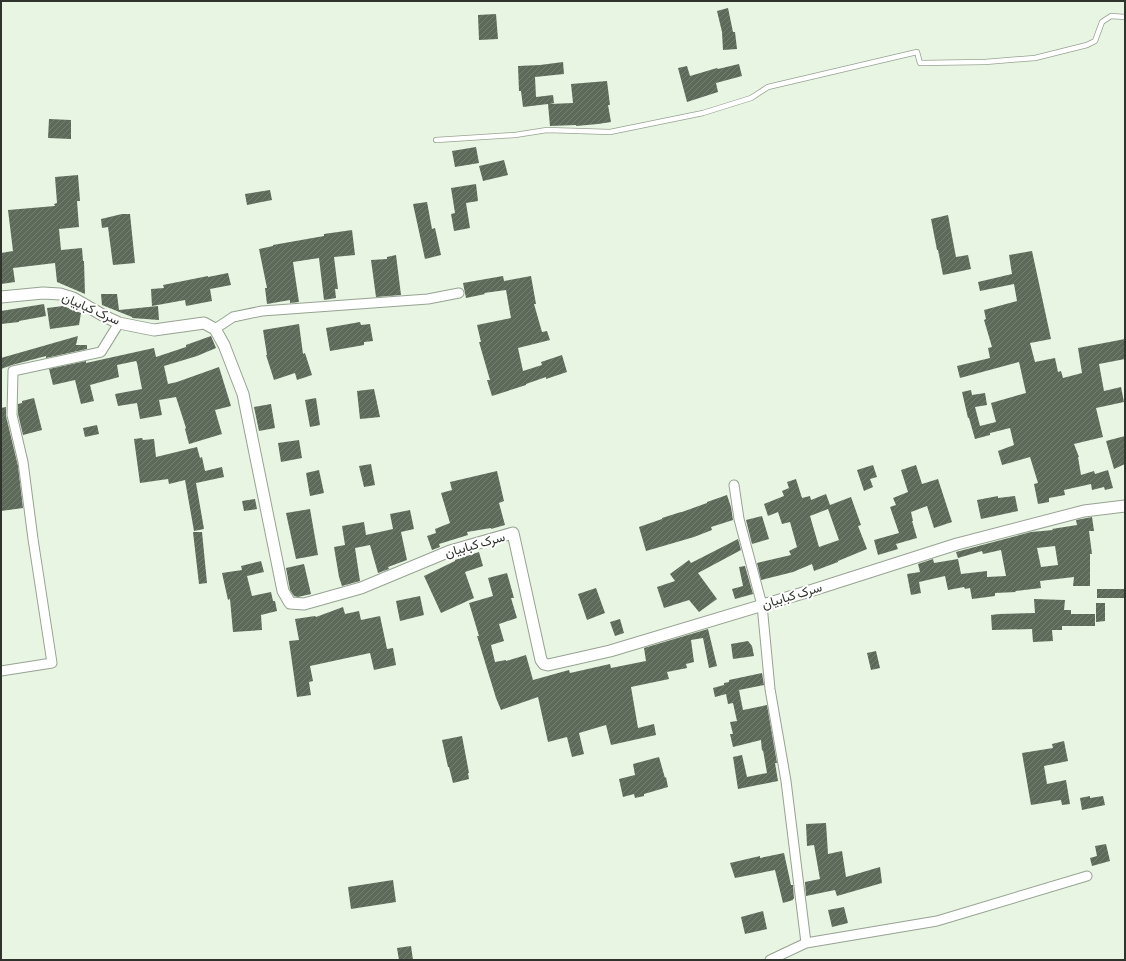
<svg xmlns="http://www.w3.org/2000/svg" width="1126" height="961" font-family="'Sofia Sans Condensed',Vazirmatn,sans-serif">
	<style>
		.building { fill: url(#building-hatch); fill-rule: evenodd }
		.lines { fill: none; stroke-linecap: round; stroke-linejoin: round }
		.service-casing { stroke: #97a392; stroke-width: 6 }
		.minor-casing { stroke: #97a392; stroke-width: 11 }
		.tertiary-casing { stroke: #97a392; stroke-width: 13 }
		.service { stroke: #fff; stroke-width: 4.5 }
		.minor { stroke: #fff; stroke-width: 9 }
		.tertiary { stroke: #fff; stroke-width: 11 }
		.labels { text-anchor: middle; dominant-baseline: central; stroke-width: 4; stroke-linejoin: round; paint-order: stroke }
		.street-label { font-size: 13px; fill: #2e332c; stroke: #fff }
	</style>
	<defs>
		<pattern id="building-hatch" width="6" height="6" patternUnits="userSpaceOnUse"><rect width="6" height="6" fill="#5d6959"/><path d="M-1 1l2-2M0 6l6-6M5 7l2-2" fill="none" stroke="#767f73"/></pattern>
	</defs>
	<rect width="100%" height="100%" fill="#e8f5e3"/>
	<path class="building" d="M728 8 733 32H735L737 49 723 50 722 32 717 11Z
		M496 14 498 39 479 40 478 15Z
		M563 62 564 74 535 77 536 97 553 95 554 103 550 104 573 103 571 84 607 81 610 105H608L611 122 598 124 576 126V125L550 126 548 104 523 107 521 91H519L518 66 540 65Z
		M739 64 742 76 716 83 718 92 687 102 678 68 687 66 690 76 717 68 718 69Z
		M49 119 71 120V139L48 138Z
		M476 147 479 163 455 167 452 151Z
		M504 160 508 175 483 181 479 166Z
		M78 175 80 201H77L79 227 59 229 61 250 82 248 83 261H84L85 294 57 282 55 263 13 268 15 282 1 284V253L13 251 8 210 55 206 54 204 57 203 55 177Z
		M476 184 478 201 466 203 470 228 454 231 451 214 455 213 451 188Z
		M270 190 272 200 247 205 245 194Z
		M427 202 432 229 435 228 441 255 425 259 413 204Z
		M122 214H130L135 263 113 265 108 227 102 228 101 219Z
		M948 215 956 257 968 255 971 269 943 275 938 250H937L931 219Z
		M352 230 355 255 334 257 338 289H335L336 298 324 300 319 258 293 262 299 302 290 303V300L267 304 265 288H267L259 249 273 246V245L324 236V234Z
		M1032 251 1051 339 1030 343 1035 362 1055 358 1058 372 1061 371 1063 378 1082 373 1078 348 1125 339V359L1099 364 1104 391 1121 387 1124 402 1096 408 1103 437 1074 444 1079 457H1078L1081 475 1094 471 1095 474 1108 470 1113 488 1105 490 1104 487 1092 490 1091 484 1064 490 1065 495 1049 498V502L1038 504 1034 484 1038 483 1030 457 1002 465 998 451 1014 445 1010 428 990 433V435L975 439 969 418H968L962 392 971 390 972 395 985 393 987 405 975 407 980 426 996 422 991 403 1026 393 1019 362 960 378 957 366 990 358 988 348 992 347 984 320 986 319 984 310 1017 301 1014 284 980 291 978 282 1012 274 1009 255Z
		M396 255 401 295 376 297 371 260 387 259V257Z
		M228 273 231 285 210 289 212 301 186 306 185 300 152 306 151 289 164 288 163 285 208 276V277Z
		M503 276 504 281 531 276 536 304H534L542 332 547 331 550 340 518 348 523 371 542 365 541 362 562 355 567 372 546 379V377L526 384V385L492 396 487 380H490L479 342H481L477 325 511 318 506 290 484 293 485 294 466 298 463 283Z
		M101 294H117L119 310 158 306 159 320 132 318V317L102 305Z
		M44 304 46 316 19 321V322L1 324V311Z
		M63 306 81 313 79 325 50 329 47 308Z
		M360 322 361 325 370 324 373 341 364 342V345L330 351 326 328Z
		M299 324 303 354 305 353 312 375 297 380 295 373 274 380 266 355H267L263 330Z
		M78 336 76 345H87V349L46 358V356L12 365 1 369V358Z
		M211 336 216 348 197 356 164 366 168 384 177 382 219 367 231 406 215 410 222 434 189 444 185 429 186 428 176 397 159 400 162 415 140 419 137 403 118 406 115 394 142 389 137 363 136 361 117 365 119 377 90 385 94 401 81 404 75 380 53 385 49 369 86 361V363L154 348 156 357 186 347V345Z
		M374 389 380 417 360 419 357 391Z
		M34 398 42 430 23 435 18 414V404L22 403V401Z
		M316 398 320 425 310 427 305 400Z
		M271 404 275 428 259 431 254 407Z
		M6 407V416L18 466 23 508 1 511V408Z
		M97 425 99 434 85 437 83 428Z
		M1125 436V464L1114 469 1106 441Z
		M142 438 143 440 154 439 156 457 197 447 200 458 202 457 205 471 222 467 224 477 196 483 204 529 194 531 185 480 169 484 168 479 140 483 134 439Z
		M299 440 302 458 281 462 278 443Z
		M371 464 375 485 364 487 359 466Z
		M873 465 877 477 870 479 873 487 864 491 857 470Z
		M916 465 922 484 938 479 952 522 934 528 927 506 911 512 913 521H912L917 538 896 544 898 549 878 555 874 540 899 533 890 507 896 505 893 498 908 492 901 470Z
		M319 470 324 493 310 496 306 473Z
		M497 471 504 501 499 503 505 525 491 529V528L467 532 468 535 439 544 440 547 432 550 427 536 436 533 435 529 450 523 441 493 452 490 450 482Z
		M796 479 802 498 810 496 811 500 826 494 830 505 851 497 861 525 858 526 867 549 838 561V562L814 571 812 564 793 572 761 580 757 563 791 555 789 551 797 547 790 522 782 524 778 512 768 516 764 504 784 496 782 491 789 488 787 482ZM828 509 839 540 819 547 810 516Z
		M727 495 731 507 733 520 711 527 712 530 694 537 646 551 639 527 662 519V518L681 512H682L707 503V502Z
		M998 496V498L1015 496 1018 511 981 519 977 500Z
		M255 499 257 509 244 511 242 501Z
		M310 509 318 555 296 559 286 513Z
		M410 510 414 529 401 532 407 560 388 567 389 569 378 573 370 545 355 548 360 581 342 586 339 577 334 547 345 545 342 526 364 522 366 535 393 529 390 514Z
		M762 516 769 539 752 544 746 520Z
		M1092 517 1094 531H1089L1092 554H1090V586H1073L1074 577 1040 581 1041 588 1015 591 1016 592 995 593V596L972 599 970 588 965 589 964 587 948 590 945 576 919 582 921 593 911 595 907 574 920 572 918 564 933 559 934 563 958 559 961 574 987 571V577L1006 576 1001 550 983 554 982 551 958 558 956 552 1031 532 1053 530 1052 529 1077 525 1076 520ZM1055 546 1058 565 1041 567 1037 548Z
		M193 532H202L207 583 199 584Z
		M738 539 741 550 698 573 717 599 699 612 689 600 664 608 657 587 675 581 670 574 689 560 691 563Z
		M479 552 483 566 465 572 474 598 441 613 424 576 455 561V560Z
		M261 561 264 572 247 576 252 596 271 592 273 601H275L277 611 261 615 262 630 233 632 230 599 228 600 222 573 242 570 241 566Z
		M304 564 311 594 298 597 294 596 290 590 286 568Z
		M745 566 753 594 735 599 732 589 743 586 739 567Z
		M507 573 514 598H511L517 618 499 624 504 641 491 645 495 662 506 660V661L526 655 533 680 569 670 570 673 610 664 611 668 646 661 644 648 708 629 717 666 709 668 703 638 691 640 694 662 686 664 687 668 667 672 669 679 631 687 638 728 654 724 656 735 611 745 606 725 579 733 584 754 572 757 567 737 548 742 538 697 501 710 496 698 477 636H479L469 603 493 596 488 578Z
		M596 588 605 613 587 620 578 594Z
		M1097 589H1125V598H1097Z
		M420 596 424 615 400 621 396 601Z
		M1034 599 1065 600 1064 610H1071V614H1095V626H1062V630H1052L1053 641 1033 642 1032 629 992 630 991 615 999 614 1035 613Z
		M1096 603H1105V621L1096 622Z
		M343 607 345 614 359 611 361 620 380 616 387 649 393 648 396 665 374 670 370 653 310 666 313 681 309 682 311 695 297 697 289 641 299 640 295 619 315 616 316 617Z
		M620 619 624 633 615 636 610 622Z
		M748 641 752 646 754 656 733 659 731 644Z
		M876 651 880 668 871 670 867 653Z
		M762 673 764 685 739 690 743 710 767 705 777 763H775L778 781 738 789 733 757 742 755 747 777 767 773 763 750 762 751 761 740 733 747 730 734H733L730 722 737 721 733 703 728 704 726 694 715 697 713 688 724 685V683L729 682V680Z
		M462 736 469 773H468L469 779 453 783 449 767H448L442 740Z
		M1064 741 1068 761 1044 766 1047 784 1066 780 1070 804 1062 805 1061 800 1031 805 1022 753 1053 748 1052 744Z
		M659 757 665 778 666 777 668 787 644 794V796L635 798 634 794 623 797 619 779 635 775 633 764Z
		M1090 796V798L1103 796 1105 805 1082 810 1080 798Z
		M826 823 828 854 842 851 846 877 880 867 882 883 837 896 835 890 806 896 805 882 820 879 814 845 807 846 806 824Z
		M1106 844 1110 861 1092 866 1090 858 1097 856 1095 846Z
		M784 853 791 885H793L794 899H793V900L783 903 775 870 735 878 730 863 760 856V858Z
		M393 880 396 902 351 909 348 887Z
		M844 907 848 923 832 927 828 910Z
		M763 911 767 929 745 934 741 917Z
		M411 946 413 960H399L397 948Z"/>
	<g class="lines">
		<g class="service-casing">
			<path id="service" d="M436 140 515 135 547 130 610 132 703 113 751 98 768 87 917 52 920 63 985 62 1035 58 1087 45 1095 41 1102 22 1111 16 1125 17"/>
		</g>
		<g class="minor-casing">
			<path id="minor" d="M215 329 233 317 262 311 428 299 459 293
				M734 485 739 519 762 605 770 689 786 781 806 943
				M1 671 52 663 33 539 23 462 12 415 13 371 101 352 119 323
				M770 960 806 943 937 921 1087 876"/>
		</g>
		<g class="tertiary-casing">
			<path id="tertiary" d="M1 297 43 293 60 294 73 298 106 317 119 323 154 330 204 323 215 329 224 345 243 394 283 591 290 603 304 604 361 588 450 551 513 533 541 660 544 664 548 665 610 651 813 590 957 544 1084 511 1125 506"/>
		</g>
		<use href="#service" class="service"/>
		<use href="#minor" class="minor"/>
		<use href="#tertiary" class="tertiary"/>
	</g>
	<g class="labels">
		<g class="street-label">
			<text transform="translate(91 309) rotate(24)">سرک کبابیان</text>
			<text transform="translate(475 545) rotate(-16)">سرک کبابیان</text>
			<text transform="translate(792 596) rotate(-17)">سرک کبابیان</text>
		</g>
	</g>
	<rect width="1126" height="961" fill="none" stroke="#2e332c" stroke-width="4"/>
</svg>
